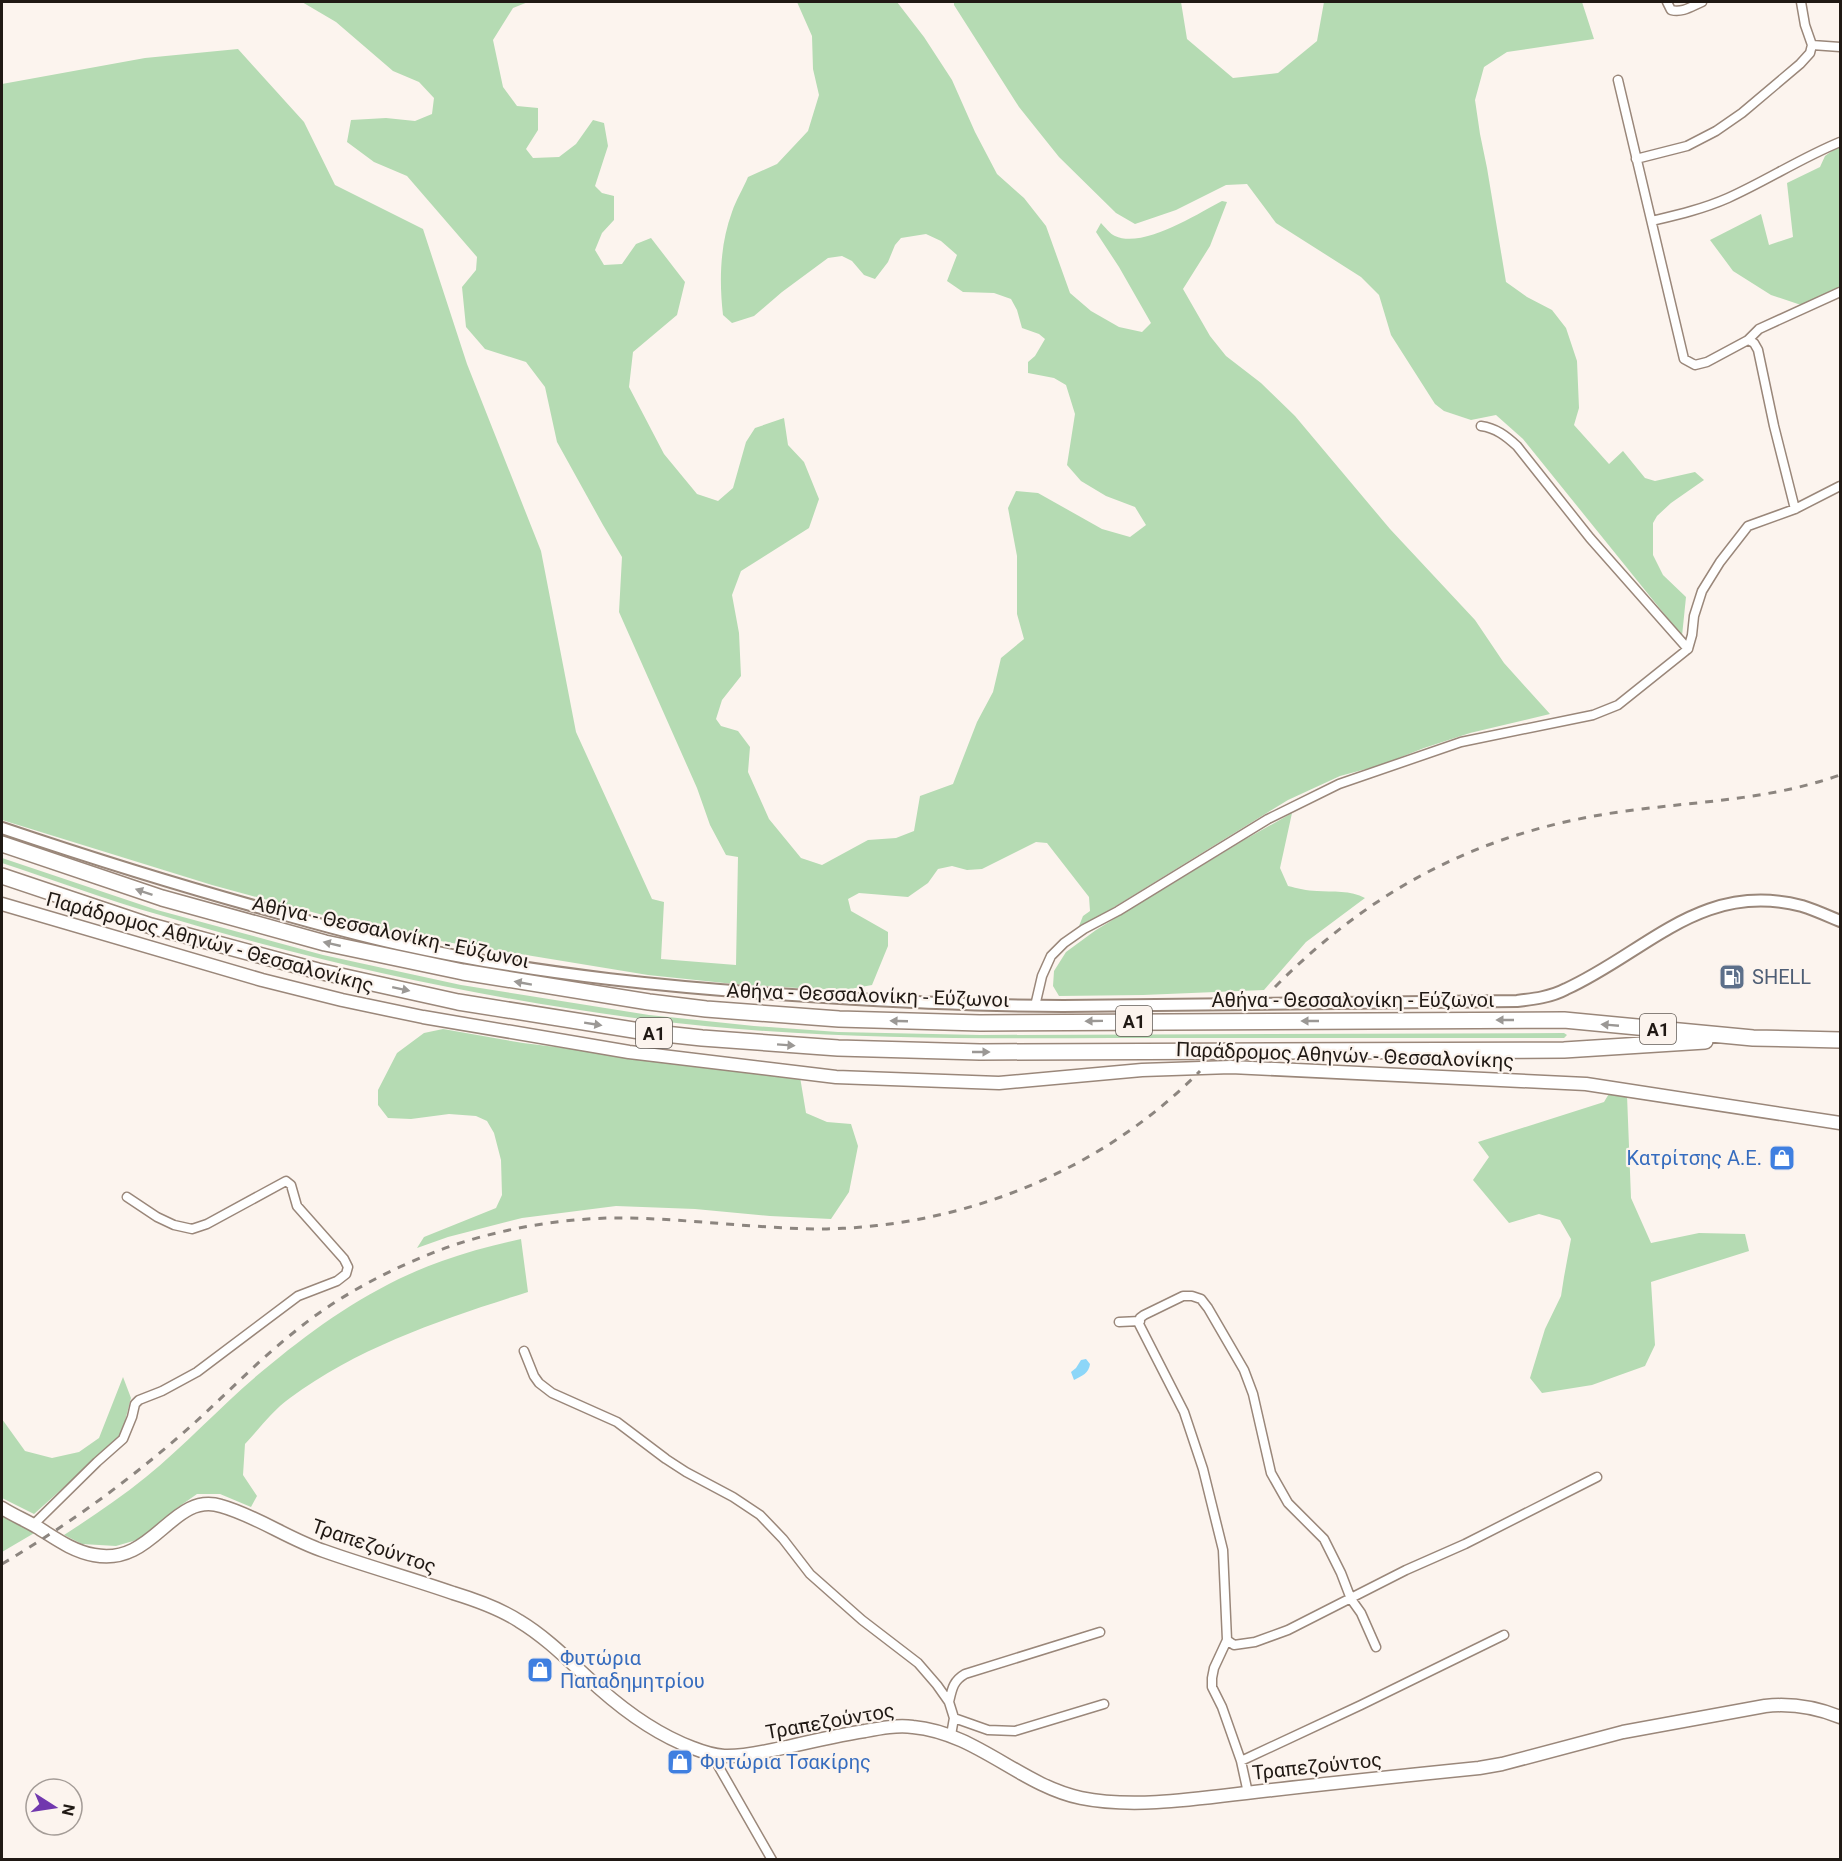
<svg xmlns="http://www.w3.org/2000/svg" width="1842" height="1861" font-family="Roboto,sans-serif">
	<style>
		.green { fill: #b5dbb3 }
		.water { fill: #8cd6f8 }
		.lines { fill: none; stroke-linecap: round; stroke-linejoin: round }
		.minor-casing { stroke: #9a877a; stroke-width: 11 }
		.tertiary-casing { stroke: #9a877a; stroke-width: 14 }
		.secondary-casing { stroke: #9a877a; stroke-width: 15 }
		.motorway-casing { stroke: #9a877a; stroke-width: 18 }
		.minor { stroke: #fff; stroke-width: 8 }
		.tertiary { stroke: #fff; stroke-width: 10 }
		.secondary { stroke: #fff; stroke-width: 12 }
		.motorway { stroke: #fff; stroke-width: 15 }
		.rail { stroke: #8c857f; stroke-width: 3; stroke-dasharray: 8 8; stroke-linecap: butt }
		.oneway { fill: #9b9895 }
		.labels { text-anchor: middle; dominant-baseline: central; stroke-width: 4.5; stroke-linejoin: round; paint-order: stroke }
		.shield { fill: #fcf4ee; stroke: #625b55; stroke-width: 1.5 }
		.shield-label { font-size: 18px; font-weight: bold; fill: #201914 }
		.street-label { font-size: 20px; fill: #201914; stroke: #fcf4ee }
		.service-label { font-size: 20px; fill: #4e5e75; stroke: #fcf4ee; text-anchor: start }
		.shop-label { font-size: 20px; fill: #366cbe; stroke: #fcf4ee; text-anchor: start }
	</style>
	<rect width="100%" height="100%" fill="#fcf4ee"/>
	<path class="green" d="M302 2H528L513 8 493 40 503 87 517 106 538 108V130L526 149 533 158 559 157 576 144 593 120 604 123 608 146 595 186 602 193 614 196V220L602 233 595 250 604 265 622 264 636 244 651 238 685 282 677 315 633 352 629 387 664 454 697 494 718 501 733 488 746 442 755 428 784 418 788 445 804 462 819 499 809 528 741 571 732 595 739 633 741 676 722 700 716 719 721 726 738 731 750 747 748 772 769 819 801 858 822 865 868 840 896 838 914 831 920 796 953 784 977 722 993 692 1001 658 1024 639 1017 614V556L1008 508 1016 491 1038 493 1102 529 1130 537 1146 525 1135 507 1106 496 1081 481 1067 465 1075 414 1066 385 1054 378 1028 373V362L1035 356 1045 339 1039 334 1022 328 1017 310 1011 299 994 293 963 292 947 281 957 255 941 241 926 234 901 238 895 245 888 262 875 279 864 275 852 261 842 256 828 258 782 292 754 316 732 323 723 315C719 280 720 245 732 212 736 200 743 189 748 177L777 164 808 131 819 95 813 69 812 36 797 2H897L924 37 952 80 975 132 997 174 1024 198 1046 226 1070 293 1091 311 1119 327 1142 332 1151 323 1119 267 1096 232 1101 223C1105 227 1110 234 1115 236 1143 249 1197 214 1222 201L1227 202 1210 246 1183 289 1210 336 1226 356 1261 383 1295 416 1390 529 1475 620 1504 663 1550 714 1470 733 1424 748 1381 765 1340 776 1288 800 1098 917 1079 926 1083 916 1090 911 1089 897 1047 843 1036 842 982 869 967 870 952 866 938 869 928 883 908 897 859 893 848 899 851 911 888 932V946L872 985 850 989H814L734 984 648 975 422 938 334 918 212 885 2 820V84L145 58 238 49 304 122 335 185 423 229 467 364 541 551 576 732 652 899 664 902 661 959 736 965 738 857 726 855 710 825 697 788 619 612 622 557 603 525 557 442 545 387 526 362 485 349 466 327 462 287 476 270 477 257 407 176 374 162 347 142 351 120 386 118 415 121 432 114 434 98 419 82 393 71 336 22Z
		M954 2H1181L1187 39 1233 78 1278 73 1317 41 1324 2H1582L1594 39 1507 52 1484 67 1475 100 1480 134 1487 168 1506 282 1527 297 1552 310 1566 328 1577 361 1579 408 1574 425 1609 464 1623 451 1645 478 1655 481 1695 472 1704 480 1671 503 1657 516 1653 523V555L1663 575 1686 597 1682 636 1523 439 1496 415 1471 420 1444 411 1435 404 1391 335 1379 295 1361 277 1276 223 1247 184 1226 185 1176 210 1135 224 1116 213 1059 157 1019 107 954 5Z
		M1840 145V287L1801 305 1771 295 1733 271 1710 240 1761 214 1769 245 1793 237 1787 183 1820 167 1825 156Z
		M1292 813 1280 868 1288 886C1297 888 1307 891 1317 891 1332 892 1351 890 1365 898L1306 942 1264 990 1143 995 1059 996 1053 986 1054 971 1066 952 1096 930 1244 840Z
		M2 858 157 910 323 955 461 985 649 1015 754 1026 838 1032 980 1035 1564 1033 1567 1035 1564 1038C1413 1038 1262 1038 1111 1038 956 1039 804 1039 650 1020 484 999 320 963 160 915 107 900 54 880 2 863Z
		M443 1029 523 1043 800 1077 806 1113 827 1122 851 1124 858 1146 849 1192 831 1219 770 1216 695 1209 616 1206 522 1218 448 1237 417 1248 424 1237 496 1208 502 1195 501 1160 494 1133 487 1121 476 1116 449 1114 411 1119 388 1118 378 1105V1090L397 1053 424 1033Z
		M1610 1092 1627 1095 1631 1198 1651 1243 1699 1233 1745 1234 1749 1251 1651 1282 1655 1345 1645 1366 1592 1385 1542 1393 1530 1378 1545 1329 1561 1296 1564 1277 1571 1239 1560 1220 1539 1214 1509 1223 1473 1180 1489 1157 1478 1142 1604 1102Z
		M521 1239 528 1292C446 1318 360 1346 290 1398 273 1410 259 1429 245 1444L243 1475 257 1496 251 1507 220 1494H197L177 1508 140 1539 116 1546 82 1544 64 1535C92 1517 120 1498 146 1477 189 1442 227 1399 271 1364 322 1322 379 1283 442 1261 467 1252 494 1245 521 1239Z
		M123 1377 131 1398 121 1436 34 1514 2 1498V1419L25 1451 52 1458 79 1452 99 1438Z
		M2 1514 36 1532 2 1552Z"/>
	<path class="water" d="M1086 1359 1090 1364C1089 1373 1082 1376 1074 1380L1071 1372 1076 1368 1081 1360Z"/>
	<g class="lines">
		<g class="minor-casing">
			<path id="minor" d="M1667 2 1671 10C1683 13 1692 6 1702 2
				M1812 45 1840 47
				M1618 80 1684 359 1695 365 1707 362 1748 340 1754 343 1758 350 1774 426 1795 509
				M1636 159 1687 146 1716 131 1742 113 1800 64 1810 53 1812 45 1805 25 1801 2
				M1652 221C1677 215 1703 209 1728 198 1766 181 1801 158 1840 142
				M1748 340 1759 329 1840 292
				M1481 426C1496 428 1506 436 1517 446L1590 538 1688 649
				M1035 1006 1042 976 1051 956 1064 943 1084 929 1118 911 1268 819 1339 784 1461 742 1593 715 1618 705 1688 649 1692 635 1694 616 1702 591 1720 562 1748 526 1795 509 1840 486
				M1119 1322 1140 1321
				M524 1351 534 1376 539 1383 552 1393 617 1422 666 1459 686 1472 733 1497 760 1515 783 1539 810 1574 862 1620 918 1663 937 1685 949 1702 954 1718 951 1735
				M33 1525 97 1462 123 1439 132 1417 135 1404 139 1400 162 1391 197 1372 298 1296 337 1281 346 1274 348 1267 344 1259 297 1206 291 1185 286 1181 207 1224 192 1229 174 1225 157 1217 127 1197
				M1227 1640 1234 1645 1255 1642 1288 1630 1406 1570 1465 1544 1597 1477
				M949 1702C952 1689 953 1681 965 1674L1100 1632
				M954 1718 988 1730 1015 1731 1104 1704
				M712 1755 772 1860
				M1241 1761 1361 1705 1504 1635
				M1248 1793 1241 1761 1222 1707 1212 1687V1678L1214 1668 1227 1640 1223 1550 1203 1469 1184 1412 1139 1324 1140 1318 1144 1315 1183 1296H1192L1201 1299 1208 1308 1244 1370 1253 1394 1271 1473 1288 1503 1324 1539 1341 1573 1351 1599 1361 1613 1376 1647"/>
		</g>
		<g class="tertiary-casing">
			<path id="tertiary" d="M2 828C88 857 174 884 261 908 307 921 352 934 398 944 538 975 681 989 824 997 904 1002 983 1006 1063 1006L1517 1001C1534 999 1551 997 1566 989 1647 952 1702 880 1802 906 1815 910 1828 916 1840 921"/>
		</g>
		<g class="secondary-casing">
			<path id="secondary" d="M2 904 262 980 342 1000 423 1017 629 1052 836 1077 999 1083 1142 1070 1231 1067 1586 1084 1840 1123
				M2 1508C13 1515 25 1520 37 1527 55 1538 72 1551 94 1555 154 1567 172 1491 221 1506 257 1516 288 1539 324 1551 366 1566 410 1578 453 1593 476 1600 499 1608 519 1621 549 1639 573 1665 599 1688 626 1712 658 1735 693 1748 703 1752 713 1755 724 1756 745 1757 766 1751 787 1747 813 1741 839 1735 865 1731 881 1728 897 1725 913 1727 977 1733 1020 1785 1081 1798 1140 1810 1213 1796 1272 1790 1341 1782 1410 1775 1479 1768L1502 1764 1623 1732 1765 1706C1792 1703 1815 1707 1840 1717"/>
		</g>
		<g class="motorway-casing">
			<path id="motorway" d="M2 844 162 898 325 943 463 972 649 1002 706 1009 839 1019 980 1023 1564 1020 1753 1038 1840 1040
				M2 876 151 926 318 971 458 1002 646 1032 702 1038 838 1048 980 1052 1564 1050 1705 1041"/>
		</g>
		<use href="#minor" class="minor"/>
		<use href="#tertiary" class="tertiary"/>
		<use href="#secondary" class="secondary"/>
		<use href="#motorway" class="motorway"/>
		<path class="rail" d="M1275 987C1375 886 1485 830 1626 811 1700 801 1769 800 1840 775
			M2 1564C66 1526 126 1483 183 1433 220 1401 254 1364 293 1333 336 1297 388 1270 440 1250 496 1229 566 1217 626 1218 689 1219 752 1228 816 1229 958 1229 1100 1173 1200 1071"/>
	</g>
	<defs><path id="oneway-solid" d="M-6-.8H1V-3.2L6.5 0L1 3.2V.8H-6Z" transform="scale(1.5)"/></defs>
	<g class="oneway">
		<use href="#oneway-solid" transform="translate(144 892) rotate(-161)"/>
		<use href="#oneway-solid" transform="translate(332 944) rotate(-167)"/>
		<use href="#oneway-solid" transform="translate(523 983) rotate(-170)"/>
		<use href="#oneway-solid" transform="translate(401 989) rotate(12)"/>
		<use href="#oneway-solid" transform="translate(1505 1020) rotate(180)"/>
		<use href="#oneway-solid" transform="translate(899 1021) rotate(-178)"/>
		<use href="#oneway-solid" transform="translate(1094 1021) rotate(179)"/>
		<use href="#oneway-solid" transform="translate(1310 1021) rotate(180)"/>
		<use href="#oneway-solid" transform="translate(593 1024) rotate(9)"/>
		<use href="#oneway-solid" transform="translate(1610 1025) rotate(-175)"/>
		<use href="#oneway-solid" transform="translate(786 1045) rotate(4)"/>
		<use href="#oneway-solid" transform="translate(981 1052)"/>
	</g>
	<defs>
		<g id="fuel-square" transform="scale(1.35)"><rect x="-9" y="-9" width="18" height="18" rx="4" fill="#5c6f8a" stroke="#fcf4ee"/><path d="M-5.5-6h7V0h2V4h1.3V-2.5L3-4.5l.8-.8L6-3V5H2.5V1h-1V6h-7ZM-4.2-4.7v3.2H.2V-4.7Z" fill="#fff"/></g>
		<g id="shop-square" transform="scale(1.35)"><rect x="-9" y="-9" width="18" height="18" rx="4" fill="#3f7fe0" stroke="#fcf4ee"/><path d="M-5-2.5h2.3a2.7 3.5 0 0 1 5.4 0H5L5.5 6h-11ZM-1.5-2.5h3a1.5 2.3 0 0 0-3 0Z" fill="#fff"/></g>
	</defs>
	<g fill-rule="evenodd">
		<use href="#fuel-square" x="1732" y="977"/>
		<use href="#shop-square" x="1782" y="1158"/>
		<use href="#shop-square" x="540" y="1670"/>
		<use href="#shop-square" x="680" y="1762"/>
	</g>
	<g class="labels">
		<g class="shield">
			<rect x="1116" y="1006" width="36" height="30" rx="4.5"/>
			<rect x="1640" y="1014" width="36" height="30" rx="4.5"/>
			<rect x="636" y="1018" width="36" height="30" rx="4.5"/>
		</g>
		<g class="shield-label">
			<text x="1134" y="1021">Α1</text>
			<text x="1658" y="1029">Α1</text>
			<text x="654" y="1033">Α1</text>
		</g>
		<g class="street-label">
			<text transform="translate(391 932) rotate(12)">Αθήνα - Θεσσαλονίκη - Εύζωνοι</text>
			<text transform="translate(210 942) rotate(15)">Παράδρομος Αθηνών - Θεσσαλονίκης</text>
			<text transform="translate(868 995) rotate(2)">Αθήνα - Θεσσαλονίκη - Εύζωνοι</text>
			<text x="1353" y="1000">Αθήνα - Θεσσαλονίκη - Εύζωνοι</text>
			<text transform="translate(1345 1055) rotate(2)">Παράδρομος Αθηνών - Θεσσαλονίκης</text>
			<text transform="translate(374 1546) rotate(19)">Τραπεζούντος</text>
			<text transform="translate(830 1721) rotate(-10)">Τραπεζούντος</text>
			<text transform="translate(1317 1766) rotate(-6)">Τραπεζούντος</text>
		</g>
		<g class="service-label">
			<text x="1752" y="977">SHELL</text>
		</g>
		<g class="shop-label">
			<text x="1762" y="1158" text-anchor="end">Κατρίτσης Α.Ε.</text>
			<text x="560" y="1658">Φυτώρια<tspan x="560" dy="23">Παπαδημητρίου</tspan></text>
			<text x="700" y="1762">Φυτώρια Τσακίρης</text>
		</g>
	</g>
	<rect width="1842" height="1861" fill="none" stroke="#201914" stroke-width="6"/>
	<g transform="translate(54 1807) rotate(102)"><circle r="28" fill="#fcf4ee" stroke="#a49c97" stroke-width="1.5"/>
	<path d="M0-4.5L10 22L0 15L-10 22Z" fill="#7138ae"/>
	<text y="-9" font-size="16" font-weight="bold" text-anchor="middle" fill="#201914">N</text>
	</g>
</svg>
